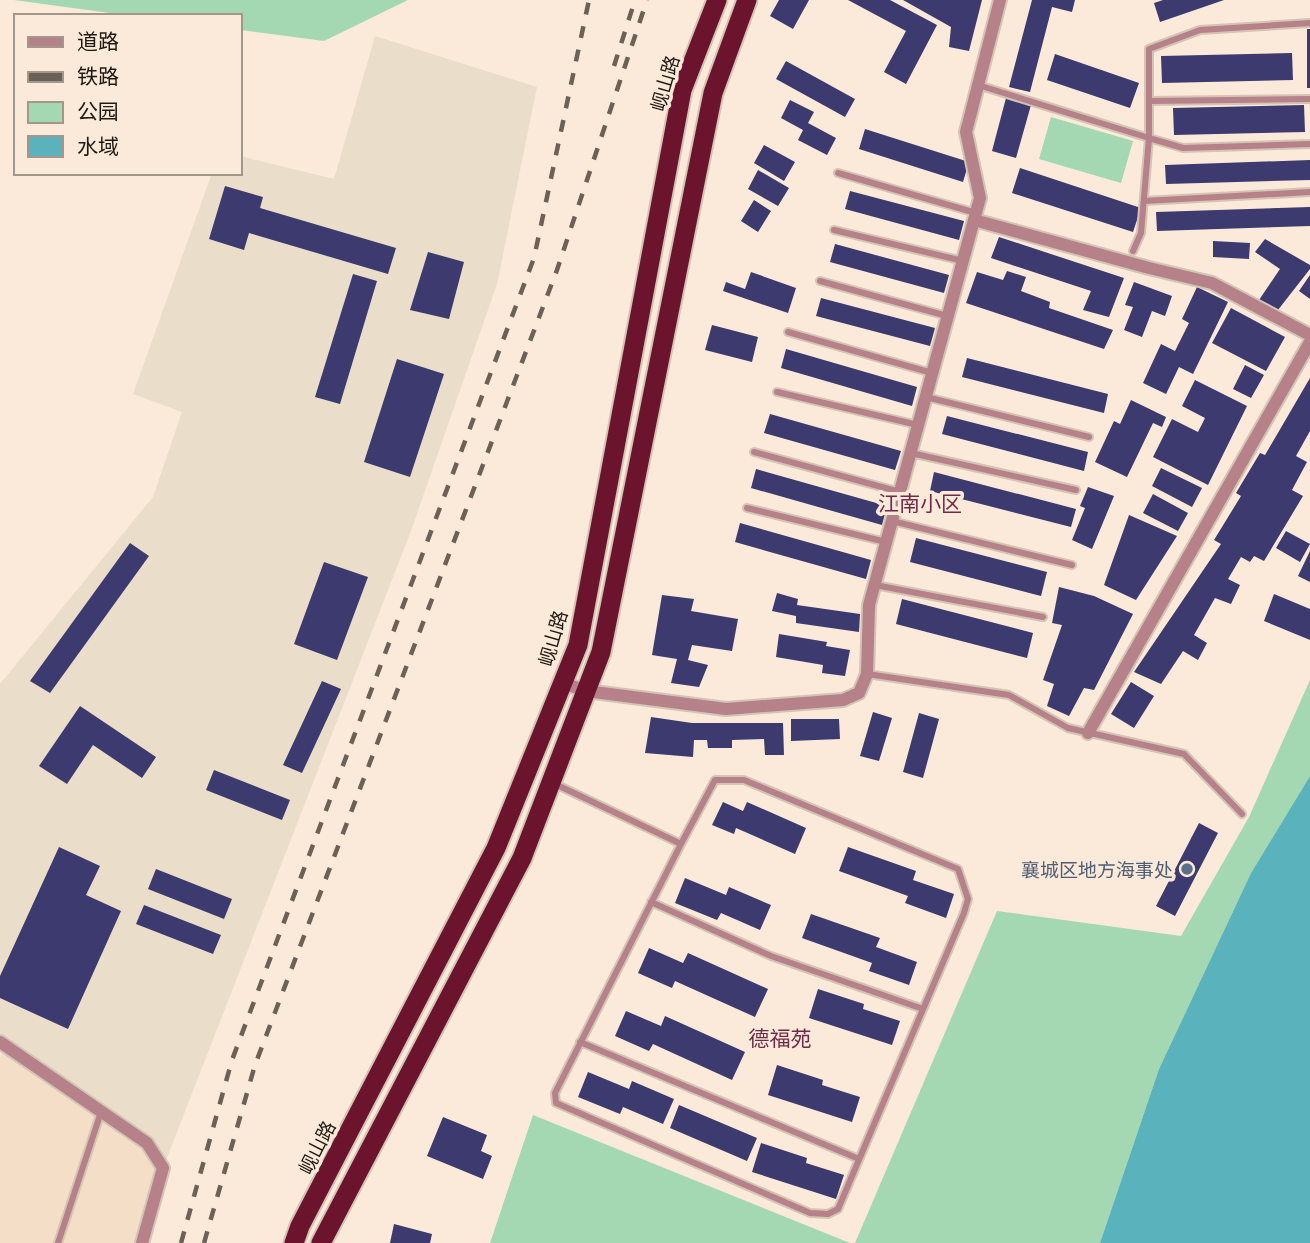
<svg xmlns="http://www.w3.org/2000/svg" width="1310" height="1243" font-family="Literata,'Noto Sans SC',serif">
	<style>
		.built { fill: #f4dec7 }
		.industrial { fill: #eaddca }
		.green { fill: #a3d8b2 }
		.water { fill: #59b2bc }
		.building { fill: #3c3a6e }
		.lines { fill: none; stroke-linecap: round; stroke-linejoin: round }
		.service-casing { stroke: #d3c4b5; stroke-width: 10 }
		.minor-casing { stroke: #d3c4b5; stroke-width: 16 }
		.trunk-casing { stroke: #d3c4b5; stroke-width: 23 }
		.service { stroke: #b68189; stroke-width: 6 }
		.minor { stroke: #b68189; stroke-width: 12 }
		.trunk { stroke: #6c142e; stroke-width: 19 }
		.rail { stroke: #6b6157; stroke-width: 4.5; stroke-dasharray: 12 12; stroke-linecap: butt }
		.service-dot { fill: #5c6f8a; stroke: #fbead9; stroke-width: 2.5 }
		.labels { text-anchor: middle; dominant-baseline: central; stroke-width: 7; stroke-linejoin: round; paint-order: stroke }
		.street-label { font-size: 19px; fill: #1f1913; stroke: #fbead9 }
		.service-label { font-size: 19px; fill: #4e5e75; stroke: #fbead9; text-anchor: end }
		.neighbourhood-label { font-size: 21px; fill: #6d2b48; stroke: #fbead9 }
	</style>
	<rect width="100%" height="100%" fill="#fbead9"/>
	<path class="built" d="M5 1047 147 1143 163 1168 142 1243H0V1058Z"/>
	<path class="industrial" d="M375 36 537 87 497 284 411 531 163 1168 147 1143 0 1042V684L153 497 182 412 133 394 212 173H240V156L334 179Z"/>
	<path class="green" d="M14 0H408L324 41 240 30V16H132Z
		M1051 117 1133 141 1121 183 1039 159Z
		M1310 680V776L1251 873 1159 1069 1100 1243H855L997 911 1181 936 1249 817Z
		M533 1115 850 1243H490Z"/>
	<path class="water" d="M1310 776V1243H1100L1159 1069 1251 873Z"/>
	<path class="building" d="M779 0H809L793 29 770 16Z
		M848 0H890L937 25 906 84 884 72 906 31Z
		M903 0H982L969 51 949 47 951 27Z
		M1032 0H1075L1072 12 1052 7 1030 92 1009 87Z
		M1163 0H1224L1160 22 1154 3Z
		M1307 29H1310V88H1307Z
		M1292 53 1293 80 1162 83 1161 56Z
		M1055 54 1139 83 1130 108 1047 80Z
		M786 61 855 99 845 117 776 79Z
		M1006 98 1031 105 1016 158 992 151Z
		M790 100 814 112 808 123 836 138 827 155 798 140 803 130 781 118Z
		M1304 105 1305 132 1174 135 1173 108Z
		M865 129 969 162 963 182 859 149Z
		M764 145 795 162 784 181 754 163Z
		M1310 160V180L1166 184 1165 165Z
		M1020 168 1141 208 1133 232 1012 193Z
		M758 170 789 188 778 206 748 189Z
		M225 186 263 197 260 208 396 248 388 274 249 233 244 250 209 239Z
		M850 191 964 221 959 240 845 209Z
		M754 200 771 211 758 232 741 221Z
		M1310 207V226L1157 231 1156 212Z
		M999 237 1124 278 1109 317 1083 310 1091 291 991 258Z
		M1265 239 1310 265V269L1274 315 1257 303 1280 269 1255 252Z
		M1213 241 1250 243 1249 259 1213 257Z
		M835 244 949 275 944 293 830 262Z
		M428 252 464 262 449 319 410 310Z
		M1007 271 1026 277 1021 291 1050 302 1049 308 1113 330 1104 349 966 303 977 272 1003 280Z
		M751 272 796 288 788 313 723 291 726 282 745 289Z
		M353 274 377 281 340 404 315 397Z
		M1310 275V299L1299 291Z
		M1134 282 1172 296 1165 316 1152 311 1142 337 1124 330 1133 307 1125 305Z
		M1197 287 1228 302 1193 374 1179 367 1166 394 1143 383 1161 344 1175 351 1189 323 1182 319Z
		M821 298 935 328 930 346 816 316Z
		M1231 308 1285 337 1266 371 1212 343Z
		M712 325 758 337 752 362 705 350Z
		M786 349 917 387 912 406 781 368Z
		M967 358 1108 394 1104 413 962 377Z
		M397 359 444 374 410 477 364 462Z
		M1245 365 1264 375 1251 398 1233 389Z
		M1310 378V431L1296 456 1307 462 1292 490 1303 496 1264 561 1254 556 1250 562 1241 557 1228 579 1240 585 1231 604 1215 598 1194 635 1207 643 1198 660 1183 651 1161 684 1134 672 1221 544 1214 540 1241 496 1236 493 1260 453 1265 455Z
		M1195 380 1247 406 1208 485 1153 457 1172 419 1198 432 1205 418 1182 406Z
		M1131 400 1166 417 1162 427 1153 423 1127 477 1095 462 1114 421 1120 424Z
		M770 414 901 451 895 470 764 433Z
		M947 416 1088 452 1084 471 942 434Z
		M1161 468 1202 488 1192 507 1152 486Z
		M756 469 887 506 882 525 751 488Z
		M934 472 1076 509 1071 527 930 491Z
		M1088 487 1114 496 1092 549 1072 540 1085 508 1080 506Z
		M1153 494 1188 513 1178 531 1143 513Z
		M1129 515 1177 536 1136 600 1104 585Z
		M740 523 871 560 866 579 735 542Z
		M1286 531 1310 544 1300 562 1276 548Z
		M916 538 1047 572 1041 596 910 562Z
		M130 543 149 556 50 693 30 681Z
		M1310 551V582L1298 576Z
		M324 562 368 577 337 660 294 644Z
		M1059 587 1094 596 1133 614 1094 690 1084 688 1069 716 1047 706 1054 684 1043 680 1062 625 1052 623Z
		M777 593 798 599 797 605 860 614 859 632 796 623V616L772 611Z
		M1274 594 1310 609V640L1264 621Z
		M662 595 694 599 691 611 738 619 732 651 692 645 688 660 708 665 699 687 671 683 677 659 652 655Z
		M902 599 1033 633 1027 658 896 624Z
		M779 634 827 642 826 646 850 650 845 676 822 673 823 665 776 657Z
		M322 681 341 689 302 773 283 765Z
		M1131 682 1154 696 1134 728 1111 714Z
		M80 706 156 757 142 778 93 745 67 784 39 766Z
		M873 712 892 718 879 761 860 756Z
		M919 713 939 719 923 778 903 772Z
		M651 717 692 723H783L784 755H765L764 739 732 740V748H708L707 740H694L693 757 645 753Z
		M791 719H839L840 739 791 741Z
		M214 770 290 800 282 820 206 790Z
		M723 802 743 811 747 802 806 828 795 854 736 828 734 834 712 825Z
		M1199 823 1218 833 1175 916 1156 906Z
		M59 847 100 866 86 895 121 911 68 1029 0 998V976Z
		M848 847 916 871 913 880 954 894 946 918 905 903 908 896 839 871Z
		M156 869 232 899 224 919 148 889Z
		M685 878 726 895 729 887 771 905 760 930 721 913 717 920 675 903Z
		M144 905 221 935 213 954 136 924Z
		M811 914 880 938 876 947 917 962 909 985 869 971 872 963 802 938Z
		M649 948 683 963 688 953 768 989 755 1017 675 981 672 988 638 973Z
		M818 989 864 1004 863 1009 900 1021 892 1045 809 1018Z
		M626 1011 661 1026 665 1016 745 1052 732 1080 653 1044 649 1051 615 1036Z
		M777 1065 823 1080 822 1085 860 1097 852 1122 768 1095Z
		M588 1072 629 1089 632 1081 674 1099 663 1124 623 1107 620 1114 578 1097Z
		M679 1105 757 1138 747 1161 670 1128Z
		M443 1117 487 1135 481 1151 492 1156 483 1179 427 1156Z
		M761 1143 807 1158 806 1163 844 1175 836 1199 752 1172Z
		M394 1224 432 1234 430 1243H390Z"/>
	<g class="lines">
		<g class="service-casing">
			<path id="service" d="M978 85 1149 138V49L1200 30 1310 23
				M1149 101 1310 99
				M838 173 976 213
				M1144 201 1310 192
				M834 230 963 261
				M1133 251 1141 233 1149 138 1183 148 1310 144
				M820 281 947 316
				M788 332 932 373
				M777 392 918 425
				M926 397 1089 437
				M754 452 900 492
				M911 453 1076 490
				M747 508 886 542
				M892 521 1072 565
				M875 585 1043 617
				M867 674 1009 695 1068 728 1184 754 1242 814
				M553 783 681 844 715 780H744L958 869 968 899 964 913 838 1209 828 1214 810 1213 556 1103 555 1093 681 844
				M651 902 771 956 923 1009
				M580 1042 859 1159
				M58 1243 101 1112"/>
		</g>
		<g class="minor-casing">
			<path id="minor" d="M974 220 1149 268 1212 283 1310 335
				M563 683 586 691 726 709 843 700 859 693 867 674 869 605 980 198 966 132 1000 0
				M1088 733 1310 342
				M0 1042 147 1143 163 1168 142 1243"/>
		</g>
		<g class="trunk-casing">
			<path id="trunk" d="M294 1243 300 1226 496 848 578 645 682 90 717 0
				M321 1243 522 858 601 652 713 93 747 0"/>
		</g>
		<use href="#service" class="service"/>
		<use href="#minor" class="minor"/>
		<use href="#trunk" class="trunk"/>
		<path class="rail" d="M614 66 635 0
			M181 1243 232 1060 534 258 589 0
			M204 1243 255 1065 557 270 647 0"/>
	</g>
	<circle class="service-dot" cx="1187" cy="869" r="7"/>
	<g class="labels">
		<g class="street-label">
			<text transform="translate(664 83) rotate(-74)">岘山路</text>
			<text transform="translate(552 638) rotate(-74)">岘山路</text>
			<text transform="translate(316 1147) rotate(-63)">岘山路</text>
		</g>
		<g class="service-label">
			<text x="1173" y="869">襄城区地方海事处</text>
		</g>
		<g class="neighbourhood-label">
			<text x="920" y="501">江南小区</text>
			<text x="780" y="1036">德福苑</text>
		</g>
	</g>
	<rect x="14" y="14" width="228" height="161" fill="#fbead9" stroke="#a3968a" stroke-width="2"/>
	<rect x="28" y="37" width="35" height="10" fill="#b68189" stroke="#a3968a" stroke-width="2"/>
	<text x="77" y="49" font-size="21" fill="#1f1913">道路</text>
	<rect x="28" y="72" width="35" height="10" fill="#6b6157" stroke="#a3968a" stroke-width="2"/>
	<text x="77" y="84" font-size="21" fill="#1f1913">铁路</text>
	<rect x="28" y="102" width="35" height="21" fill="#a3d8b2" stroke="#a3968a" stroke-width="2"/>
	<text x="77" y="119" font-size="21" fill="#1f1913">公园</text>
	<rect x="28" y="136" width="35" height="21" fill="#59b2bc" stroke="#a3968a" stroke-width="2"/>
	<text x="77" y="154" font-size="21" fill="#1f1913">水域</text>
</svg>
